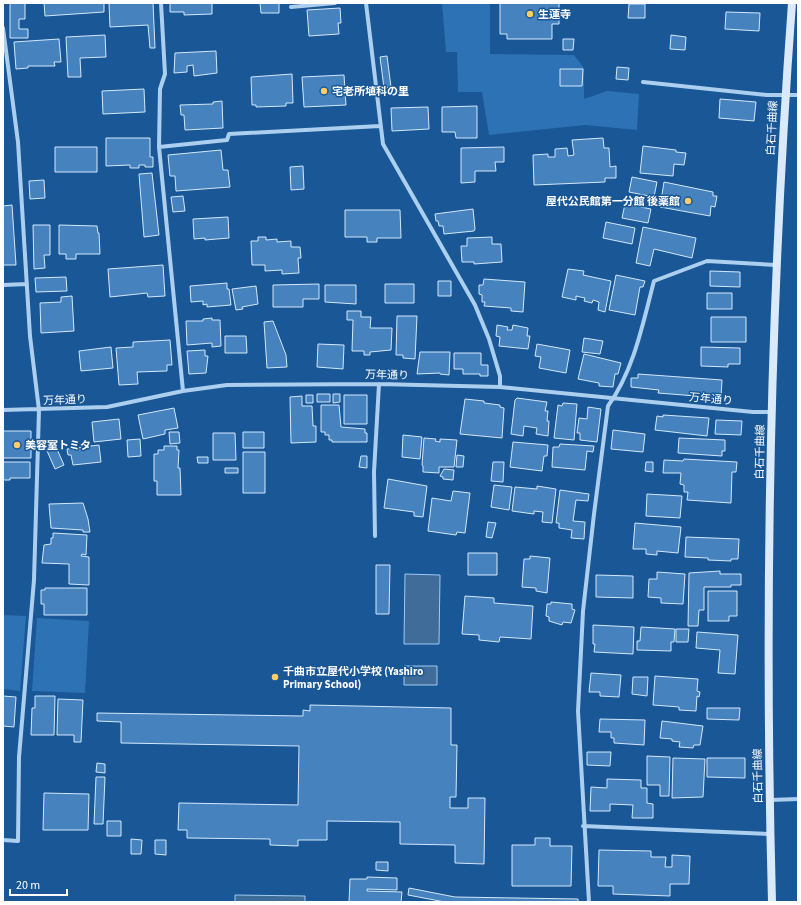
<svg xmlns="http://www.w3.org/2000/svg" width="801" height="905" font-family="'Source Sans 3','Noto Sans JP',sans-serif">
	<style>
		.green { fill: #2d72b4 }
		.water { fill: #406c99; stroke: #9fcaf2 }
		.building { fill: #4683be; stroke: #d3e8fb }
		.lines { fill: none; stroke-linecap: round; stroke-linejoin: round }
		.street { stroke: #accff0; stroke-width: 4 }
		.secondary { stroke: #daeafb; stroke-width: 8 }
		.poi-dot { fill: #ffcc6b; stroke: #195796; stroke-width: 1.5 }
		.labels { text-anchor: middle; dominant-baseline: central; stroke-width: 3; stroke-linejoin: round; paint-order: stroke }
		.poi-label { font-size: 11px; font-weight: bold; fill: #fff; stroke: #195796; text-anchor: start }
		.street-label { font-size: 11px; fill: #fff; stroke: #195796 }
	</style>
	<rect width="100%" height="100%" fill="#195796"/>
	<path class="green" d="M442 3H490V54L574 55 584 68V99L607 91 639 94 637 130 585 125 489 135 482 92H458L457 52H446Z
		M3 615 26 616 20 691 3 689Z
		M37 618 89 621 85 693 32 691Z"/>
	<path class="water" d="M405 574 440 575 439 644H404Z
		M404 666H437V685H404Z
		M235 895 305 896V902H235Z"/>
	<path class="building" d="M10 3H25V19H19V29H28V38H10Z
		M44 3H104V12L45 16Z
		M109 3H153L155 48H150L148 25 110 27Z
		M170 3H212V14L184 15V12H170Z
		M260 3H279V13H261Z
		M500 3H559V24H552V39H507V34H500Z
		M629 4H645V18H628Z
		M340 8 341 23H338L339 34 309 36 307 10Z
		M726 12 760 13 759 31 725 29Z
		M105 35 106 57 80 58 81 77H68L66 37Z
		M671 35 686 37 685 50 670 49Z
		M59 39 61 62H54L55 66H28V68L16 69 14 42Z
		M563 39H574L573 50H563Z
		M216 51 217 73 194 76 193 65 187 66V72L174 73 175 53Z
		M387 56 391 87 384 88 380 57Z
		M617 67 629 68 628 80 616 79Z
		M560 69H583L582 86H560Z
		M292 74 293 103H286V106L256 107V105H252L251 77Z
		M344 75 346 105 304 107 302 77Z
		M144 89 145 112 103 114 102 91Z
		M720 99 756 102 754 121 719 118Z
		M222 101 223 128 185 130 184 115H181L180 105 213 104V102Z
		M477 106V138H456L455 132H442V107Z
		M428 107 429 129 392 131 391 108Z
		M106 138H150V157H153V167H145V165H139V168H130V165L106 166Z
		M603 138 604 148H609L610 167 616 166V178H605V182L534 185 533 155 548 154V157H555V149L567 148 568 156 574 155 572 140Z
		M643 146 676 150V152L686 153 684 165 674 164 673 176 640 173Z
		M55 147H97V172H55Z
		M504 147V162H495L496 171H475V182L461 183V148Z
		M221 150 223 170H228L230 187 176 191 175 176H170L168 155Z
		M303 166 304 189 291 190 290 167Z
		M152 173 159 235 144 237 139 174Z
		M632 177 657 182 654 197 629 192Z
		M44 180 45 198 30 199 29 181Z
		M664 182 713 192V196H717L715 207 711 206 710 216 660 207Z
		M183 196 185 211 173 212 171 197Z
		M625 204 651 209 648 223 622 218Z
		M12 205 16 265H3V206Z
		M473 209 475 229 474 231 444 234 443 226H439L438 221H436L435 214Z
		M345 210H400L401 238H377V242H367V237H345Z
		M228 217 229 238 205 240V238L194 239 193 219Z
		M606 222 635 228 632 244 603 238Z
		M33 225H50V255H44L45 268 34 269Z
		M59 225 97 226 98 233H99L100 254H76V259H66V254H59Z
		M643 227 696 238 692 258 654 249 650 266 636 263Z
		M258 237H266V240L277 239V242L291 241V247H300L301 258H298L299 273 282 274V270L265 271V265H252L251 241H258Z
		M492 237V244H501L502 262 474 264V262H462L461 246H467V238Z
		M163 265 165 296 148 297 147 293 110 297 108 269Z
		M568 269 584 271 583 275 611 281 605 312 598 310 599 302 593 300 592 303 584 301 585 298 576 296V300L562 297Z
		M710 271 740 272V287L710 286Z
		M616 275 645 281 643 287H640L635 315 609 310Z
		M66 277 67 291 36 292 35 278Z
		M484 279 525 282 523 312 511 311V308L484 306 485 302H482V295L479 294V285H483Z
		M438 281H451V296H438Z
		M227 283V289H229L231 305 207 307V304L203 305V301L191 302 190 286Z
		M319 284V299H303V307H273V285Z
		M385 284H414V303H385Z
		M325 285H356V304L325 302Z
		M256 286 258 304 242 307 243 309 236 310 232 289Z
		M707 293H732V309H707Z
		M72 296 74 331 41 333 40 303 61 302V297Z
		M347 311H361V317H371L370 328H392L391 350 370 352V355H364V351H352L353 320H347Z
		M397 316H417L415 359 403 358V355H396Z
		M711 317H746V342H711Z
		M212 318V320H220L221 346 212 347V343L187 345 186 321H203V319Z
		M273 321 286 355 287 367 267 368 264 322Z
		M497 325 508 327 507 330H512L513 325 528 328 527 336H530L528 349 499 346 500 337 496 336Z
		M225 336H246L247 353H225Z
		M584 338 603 341 600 354 582 352Z
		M170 340 172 365H167V371L137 372 138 384 119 385 116 348 133 347V342Z
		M318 344 344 345 343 369 317 367Z
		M537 344 570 350 566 373 539 368 541 357 535 356Z
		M111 347 113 368 81 371 79 351Z
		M701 347 740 348V364H728V367L701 366Z
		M205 350V356H208L206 373 189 374 187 351Z
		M420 352H450L449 375 440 374V373L417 374Z
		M454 353H481V365H488V376H480V374H463V369H454Z
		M584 354 621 363 618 374H615L613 387 599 386V383L578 379Z
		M638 374 722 380 721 398 658 393 659 390 631 387V378H638Z
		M317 394H330V402H317Z
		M333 394H340V402L333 403Z
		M306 395H313V403H306Z
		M344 395H367V424H344Z
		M302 396V406H312L313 426H316V442L291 443 290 397Z
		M517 398 547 402 545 411H548L547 421H549L548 436 536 434 537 428 524 426 523 436 511 434 515 400Z
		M465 399 484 401V403L500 405V407L504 408 502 438 460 434Z
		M563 403 577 404 574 440 554 438 558 405 562 406Z
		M321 405H339L341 427 365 429V433H367V442H332V440H329V435H325V432H321Z
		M588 407 601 409 597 442 580 440V433H577L579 418 587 419Z
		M174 408 178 428 165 430V434L143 439 138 415Z
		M663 415 709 418 707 436 655 430 657 416 663 417Z
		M119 419 121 439 94 442 92 422Z
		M716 420 742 421 741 435 715 434Z
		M613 430 645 434 643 452 611 449Z
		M3 431H31V458H3Z
		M169 432H179L180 443 170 444Z
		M243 432H264V448H243Z
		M213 433H235L236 460H213Z
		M403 435 422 437 420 459 402 457Z
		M424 438 436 439 435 441 440 442V439L457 440 454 467H439V473L423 472V466L422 465Z
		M679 438 725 440V451H722V456L678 453Z
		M140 439 141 456 128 457 127 440Z
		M53 440 64 465 55 469 44 444Z
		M513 442 548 445 547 456H544L542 471 510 467Z
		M560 444 594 446 593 452 587 451 585 470 552 467 553 447H559Z
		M99 445 101 462 73 465 71 455H68L67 449Z
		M164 446H177V450H179L178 468H180L181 495H157V481H154V454H158V450H164Z
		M243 452H265V493H243Z
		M457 455 464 456 463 467H456Z
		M361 456H367V468L359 467Z
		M197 457H208V463H198Z
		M684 459 737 462 736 472H732L731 503 687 500 688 492H684V485L680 484 681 473H663L664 460 683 461Z
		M3 462H30V478H10V480H3Z
		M493 462H504L503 482 491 481Z
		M646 462H653V472L645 471Z
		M225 468H238V473H225Z
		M444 469 454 470 453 480 443 479V477L440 476Z
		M388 479 427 486 423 517 414 516V512L384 508Z
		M494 485 512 487 509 510 491 507Z
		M537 486 556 489 552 523 542 522 543 512 534 511V514L512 511 515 487 537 489Z
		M560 490 589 494 588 501 576 500 573 521 585 522 584 539 571 538 572 530 559 528V523H556Z
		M453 491 470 493 465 533 457 532 456 535 428 531 432 498 451 501Z
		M647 494 682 496 680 518 646 516Z
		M83 503 88 519 90 532H83V530L51 528 49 504Z
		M488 522 496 523 492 538 486 537Z
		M635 523 681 527 678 553 657 551V555L646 554V549H633Z
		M53 533 87 535 86 555 82 554 81 556 89 557V585L69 584V564L42 563 44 545 51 544V538H53Z
		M686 537 739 539 738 559H731V561L708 560V558L685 557Z
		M468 553H497V575H468Z
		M530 556 550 558 547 593 536 591V588L522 587 524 559H530Z
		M376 565H390L389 614H376Z
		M720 571V574H741V585H731V587H704V610H699L698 626H688L689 573Z
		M657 572 685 574 683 604 661 603V598L648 597 649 579H657Z
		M596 575 633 576V598L596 597Z
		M45 588H87V615H44V604H41V590H45Z
		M708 591H737V616H729V621H708Z
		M465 596 494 598V603L533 606 531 639 500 637 499 642 479 640V635L462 634Z
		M551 602 572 604V609L575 610 571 623 563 622 562 625 549 621V617L546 616 547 604H551Z
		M593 625 634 627 633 654 594 652 595 644H593Z
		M641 627 675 629 674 642H671V651L637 650V641H640Z
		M676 629H689L688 642H676Z
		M697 632 738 635 735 674 718 673 720 650 696 648Z
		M591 673 621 675 619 697 600 696V692H589Z
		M655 676 698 679 697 691 700 692 699 697 697 696 696 711 679 710V707L653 705Z
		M633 677H648L647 696 632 694Z
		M3 696 16 697 14 727 3 726Z
		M35 696H55L54 735H31L32 708H35Z
		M58 699 83 700 81 742H74V735H57Z
		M310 705 451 708V745H457L456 797H450V808H468V798H485L484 864 455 863V845L400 844V822L327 821V840H298V846L270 845V839L187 838V830H178L179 803 298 805 299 746 121 743V722L97 721V713L303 716V710L310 711Z
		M707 708H740L739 720 707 719Z
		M600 719 645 720 644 745 614 743V738H611V732H599Z
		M662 721 703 726 700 745H694L693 748 679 747 680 742 672 741V739L660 738Z
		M587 752H611L610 766 587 765Z
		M647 756 670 757 669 796H660V785H647Z
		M673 758 705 759 703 797 672 798Z
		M707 758H745V778L707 777Z
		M97 763 105 764V773L96 772Z
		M96 777H105L103 824H94Z
		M607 779 641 780V788H647V803L653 804V818H632L633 805 610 804V811H590L591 787 607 788Z
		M44 793 89 794 88 830H43Z
		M107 821H121V836H107Z
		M535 838H550V846H572L571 886H512V845H535Z
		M131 839 142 840 141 854H131Z
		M155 840H166V855L155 854Z
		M599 850 651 851V857H666L665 867H672V855L690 856 689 884H670V896L613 894V886H598Z
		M376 862H388V871L376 870Z
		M367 877 397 878V890L367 889V891L402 892 401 902H349L350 879H367Z
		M409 888 455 897 578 899V902H445L408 895Z"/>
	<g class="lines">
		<path class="street" d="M161 3 165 74 160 89 159 147 183 391
			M366 3 383 144 475 305 489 339 500 376V387
			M291 7 335 3
			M3 28 18 142 30 336 39 410 34 580 19 757 18 841 3 840
			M643 82 767 95H798
			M159 147 227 140 229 134 380 126
			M3 285 27 284
			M3 410 107 407 183 391 227 385 379 384 500 387 753 412H772
			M375 536 374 472 379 384
			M770 800 798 799
			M583 826 770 834
			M589 902 578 711 583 611 594 514 608 406C634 370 643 323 654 281L707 261 776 265"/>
		<path class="secondary" d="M772 902C764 602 770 302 792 3"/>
	</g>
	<g class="poi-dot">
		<circle cx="530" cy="14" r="4"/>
		<circle cx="324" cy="91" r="4"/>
		<circle cx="688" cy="201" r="4"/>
		<circle cx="17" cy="445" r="4"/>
		<circle cx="275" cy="677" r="4"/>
	</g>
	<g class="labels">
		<g class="poi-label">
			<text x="538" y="14">生蓮寺</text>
			<text x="332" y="91">宅老所埴科の里</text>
			<text x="680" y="201" text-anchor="end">屋代公民館第一分館 後薬館</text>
			<text x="25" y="445">美容室トミタ</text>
			<text x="283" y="671">千曲市立屋代小学校 (Yashiro<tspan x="283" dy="13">Primary School)</tspan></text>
		</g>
		<g class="street-label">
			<text transform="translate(772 128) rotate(-87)">白石千曲線</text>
			<text transform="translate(387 375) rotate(1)">万年通り</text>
			<text transform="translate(711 399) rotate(5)">万年通り</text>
			<text transform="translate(65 400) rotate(-2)">万年通り</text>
			<text transform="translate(760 452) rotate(-89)">白石千曲線</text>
			<text transform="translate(758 776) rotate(-91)">白石千曲線</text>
		</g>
	</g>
	<rect width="801" height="905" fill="none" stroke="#ffffff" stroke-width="8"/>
	<path d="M10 889v6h57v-6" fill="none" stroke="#ffffff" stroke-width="2"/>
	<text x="16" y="889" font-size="12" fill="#ffffff" stroke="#195796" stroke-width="3" paint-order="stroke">20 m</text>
</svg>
